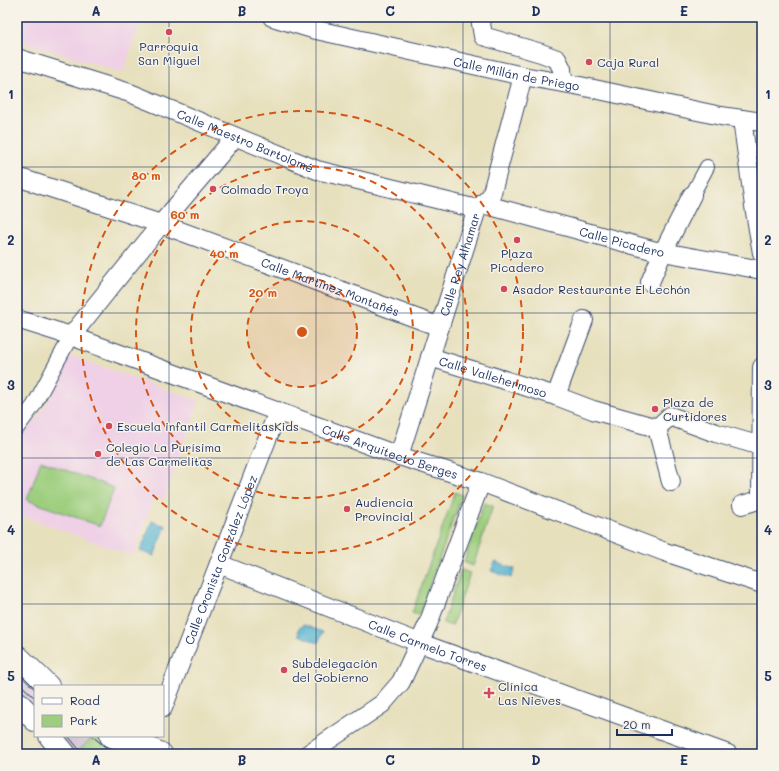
<svg xmlns="http://www.w3.org/2000/svg" width="779" height="771" font-family="Mali,sans-serif">
	<style>
		.built { fill: #efd0e6 }
		.industrial { fill: #cdbed2 }
		.green { fill: #9cce7d; stroke: #5c7e6e }
		.water { fill: #52b2d0; stroke: #367097 }
		.lines { fill: none; stroke-linecap: round; stroke-linejoin: round }
		.pedestrian-casing { stroke: #3a4a6c; stroke-width: 16 }
		.minor-casing { stroke: #3a4a6c; stroke-width: 20 }
		.secondary-casing { stroke: #3a4a6c; stroke-width: 24 }
		.pedestrian { stroke: #fff; stroke-width: 14 }
		.minor { stroke: #fff; stroke-width: 18 }
		.secondary { stroke: #fff; stroke-width: 22 }
		.tram { stroke: #1b2f5e; stroke-width: 1 }
		.grid { fill: none; stroke: #1b2f5e; stroke-width: 1; stroke-opacity: 0.55 }
		.ring { fill: none; stroke: #d45514; stroke-width: 2; stroke-dasharray: 7 5 }
		.poi-dot { fill: #d1495b; stroke: #f7f3e8; stroke-width: 1.5 }
		.labels { text-anchor: middle; dominant-baseline: central; stroke-width: 3; stroke-linejoin: round; paint-order: stroke }
		.poi-label { font-size: 12px; fill: #1b2f5e; stroke: #f7f3e8; text-anchor: start }
		.street-label { font-size: 12px; fill: #1b2f5e; stroke: #f7f3e8 }
		.centre { fill: #d45514; stroke: #f7f3e8; stroke-width: 2 }
		.ring-label { font-size: 12px; text-anchor: middle; font-weight: bold; fill: #d45514; stroke: #f7f3e8; stroke-width: 3; stroke-linejoin: round; paint-order: stroke }
		.neatline { fill: none; stroke: #1b2f5e; stroke-width: 1.5 }
		.grid-label { font-size: 13px; text-anchor: middle; font-weight: bold; fill: #1b2f5e }
	</style>
	<rect width="100%" height="100%" fill="#f7f3e8"/>
	<filter id="ink" filterUnits="userSpaceOnUse"><feTurbulence type="fractalNoise" baseFrequency=".025" numOctaves="2"/><feDisplacementMap in="SourceGraphic" scale="8" xChannelSelector="R" yChannelSelector="G"/><feConvolveMatrix kernelMatrix="1 2 1 2 8 2 1 2 1" color-interpolation-filters="sRGB"/></filter>
	<filter id="wash" filterUnits="userSpaceOnUse"><feTurbulence type="fractalNoise" baseFrequency=".012" numOctaves="4" result="noise"/><feDisplacementMap in="SourceGraphic" scale="16" xChannelSelector="R" yChannelSelector="G"/><feGaussianBlur stdDeviation="0.9" result="paint"/><feColorMatrix in="noise" values="0 0 0 0 0 0 0 0 0 0 0 0 0 0 0 0 0 1.4 0 .05"/><feComposite in="paint" operator="in"/></filter>
	<g filter="url(#wash)">
		<rect width="100%" height="100%" fill="#e7e0bd"/>
		<path class="built" d="M17 17H142L123 73 17 40Z
			M68 355 199 401 164 500 154 497 133 556 17 514V440L35 421 54 392Z"/>
		<path class="industrial" d="M17 662 35 686V708L17 690Z
			M62 736H102L125 754H77Z"/>
		<path class="green" d="M41 461 114 488 100 526 27 500Z
			M455 492 462 495 419 615 412 613Z
			M484 503 493 506 473 566 464 562Z
			M461 570 470 573 452 626 443 623Z
			M94 736 102 741 145 754H75Z"/>
		<path class="water" d="M152 521 166 526 154 556 140 551Z
			M495 562 515 569 511 578 491 571Z
			M304 625 323 632 318 643 299 635 298 629 302 626Z"/>
	</g>
	<g filter="url(#ink)">
		<g class="lines">
			<g class="pedestrian-casing">
				<path id="pedestrian" d="M692 195 707 167
					M17 428 34 405 71 336"/>
			</g>
			<g class="minor-casing">
				<g id="minor">
					<path id="s1" d="M272 17 312 29 523 76 580 86 721 116 762 122"/>
					<path d="M480 17 483 36 541 53 557 59 562 69 563 83"/>
					<path id="s2" d="M17 58 130 93 317 170 477 209"/>
					<path d="M742 119 754 206 762 253"/>
					<path id="s3" d="M17 177 161 224 440 327"/>
					<path id="s4" d="M483 204 652 250 762 270"/>
					<path d="M650 282 663 252 692 195"/>
					<path id="s5" d="M17 319 71 336 399 456 481 482 665 552 762 584"/>
					<path d="M71 336 161 224 235 137"/>
					<path id="s6" d="M430 357 556 396 593 410 657 428 670 416 716 433 761 446"/>
					<path d="M556 396 584 320"/>
					<path d="M657 428 671 482"/>
					<path id="s7" d="M399 456 477 209 491 196 523 76"/>
					<path d="M761 499 762 367"/>
					<path d="M742 505 762 499"/>
					<path id="s8" d="M219 564 420 643 728 754"/>
					<path id="s9" d="M163 708 278 411"/>
					<path d="M308 754 382 704 401 682 428 624 481 482"/>
				</g>
			</g>
			<g class="secondary-casing">
				<path id="secondary" d="M17 656 48 686
					M17 702 35 720
					M50 736 65 754
					M111 736 144 746 161 754"/>
			</g>
			<use href="#pedestrian" class="pedestrian"/>
			<use href="#minor" class="minor"/>
			<use href="#secondary" class="secondary"/>
			<path class="tram" d="M17 670 35 688
				M17 681 35 698
				M68 736 83 754
				M92 736 114 754"/>
		</g>
	</g>
	<path class="grid" d="M169 17V754M316 17V754M463 17V754M610 17V754M17 167H762M17 313H762M17 458H762M17 604H762"/>
	<circle cx="302" cy="332" r="55" fill="#d45514" fill-opacity=".12"/>
	<g class="ring">
		<circle cx="302" cy="332" r="55"/>
		<circle cx="302" cy="332" r="111"/>
		<circle cx="302" cy="332" r="166"/>
		<circle cx="302" cy="332" r="221"/>
	</g>
	<g class="poi-dot">
		<circle cx="169" cy="32" r="4"/>
		<circle cx="589" cy="62" r="4"/>
		<circle cx="213" cy="189" r="4"/>
		<circle cx="517" cy="240" r="4"/>
		<circle cx="504" cy="289" r="4"/>
		<circle cx="655" cy="409" r="4"/>
		<circle cx="109" cy="426" r="4"/>
		<circle cx="98" cy="454" r="4"/>
		<circle cx="347" cy="509" r="4"/>
		<circle cx="284" cy="670" r="4"/>
		<path d="M487 687h4v4h4v4h-4v4h-4v-4h-4v-4h4z"/>
	</g>
	<g class="labels">
		<g class="poi-label">
			<text x="169" y="46" text-anchor="middle">Parroquia<tspan x="169" dy="14">San Miguel</tspan></text>
			<text x="597" y="62">Caja Rural</text>
			<text x="221" y="189">Colmado Troya</text>
			<text x="517" y="253" text-anchor="middle">Plaza<tspan x="517" dy="14">Picadero</tspan></text>
			<text x="512" y="289">Asador Restaurante El Lechón</text>
			<text x="663" y="402">Plaza de<tspan x="663" dy="14">Curtidores</tspan></text>
			<text x="117" y="426">Escuela infantil CarmelitasKids</text>
			<text x="106" y="447">Colegio La Purísima<tspan x="106" dy="14">de Las Carmelitas</tspan></text>
			<text x="355" y="502">Audiencia<tspan x="355" dy="14">Provincial</tspan></text>
			<text x="292" y="663">Subdelegación<tspan x="292" dy="14">del Gobierno</tspan></text>
			<text x="498" y="686">Clínica<tspan x="498" dy="14">Las Nieves</tspan></text>
		</g>
		<g class="street-label">
			<text stroke="none"><textPath href="#s1" startOffset="251">Calle Millán de Priego</textPath></text>
			<text stroke="none"><textPath href="#s2" startOffset="243">Calle Maestro Bartolomé</textPath></text>
			<text stroke="none"><textPath href="#s4" startOffset="144">Calle Picadero</textPath></text>
			<text stroke="none"><textPath href="#s7" startOffset="201">Calle Rey Alhamar</textPath></text>
			<text stroke="none"><textPath href="#s3" startOffset="332">Calle Martínez Montañés</textPath></text>
			<text stroke="none"><textPath href="#s6" startOffset="66">Calle Vallehermoso</textPath></text>
			<text stroke="none"><textPath href="#s5" startOffset="396">Calle Arquitecto Berges</textPath></text>
			<text stroke="none"><textPath href="#s9" startOffset="159">Calle Cronista González López</textPath></text>
			<text stroke="none"><textPath href="#s8" startOffset="224">Calle Carmelo Torres</textPath></text>
		</g>
	</g>
	<circle cx="302" cy="332" r="6" class="centre"/>
	<g class="ring-label">
		<text x="146" y="180">80 m</text>
		<text x="185" y="219">60 m</text>
		<text x="224" y="258">40 m</text>
		<text x="263" y="297">20 m</text>
	</g>
	<rect width="779" height="771" fill="none" stroke="#f7f3e8" stroke-width="44"/>
	<rect x="34" y="685" width="130" height="52" fill="#f7f3e8" stroke="#9fa5b1"/>
	<rect x="42" y="698" width="20" height="6" fill="#ffffff" stroke="#9fa5b1"/>
	<text x="70" y="705" font-size="12" fill="#1b2f5e">Road</text>
	<rect x="42" y="715" width="20" height="12" fill="#9cce7d" stroke="#9fa5b1"/>
	<text x="70" y="725" font-size="12" fill="#1b2f5e">Park</text>
	<path d="M617 729v6h55v-6" fill="none" stroke="#1b2f5e" stroke-width="2"/>
	<text x="623" y="729" font-size="12" fill="#1b2f5e" stroke="#f7f3e8" stroke-width="3" paint-order="stroke">20 m</text>
	<rect x="22" y="22" width="735" height="727" class="neatline"/>
	<g class="grid-label">
		<text x="96" y="16">A</text>
		<text x="242" y="16">B</text>
		<text x="390" y="16">C</text>
		<text x="536" y="16">D</text>
		<text x="684" y="16">E</text>
		<text x="11" y="99">1</text>
		<text x="768" y="99">1</text>
		<text x="11" y="245">2</text>
		<text x="768" y="245">2</text>
		<text x="11" y="390">3</text>
		<text x="768" y="390">3</text>
		<text x="11" y="535">4</text>
		<text x="768" y="535">4</text>
		<text x="11" y="681">5</text>
		<text x="768" y="681">5</text>
		<text x="96" y="765">A</text>
		<text x="242" y="765">B</text>
		<text x="390" y="765">C</text>
		<text x="536" y="765">D</text>
		<text x="684" y="765">E</text>
	</g>
</svg>
